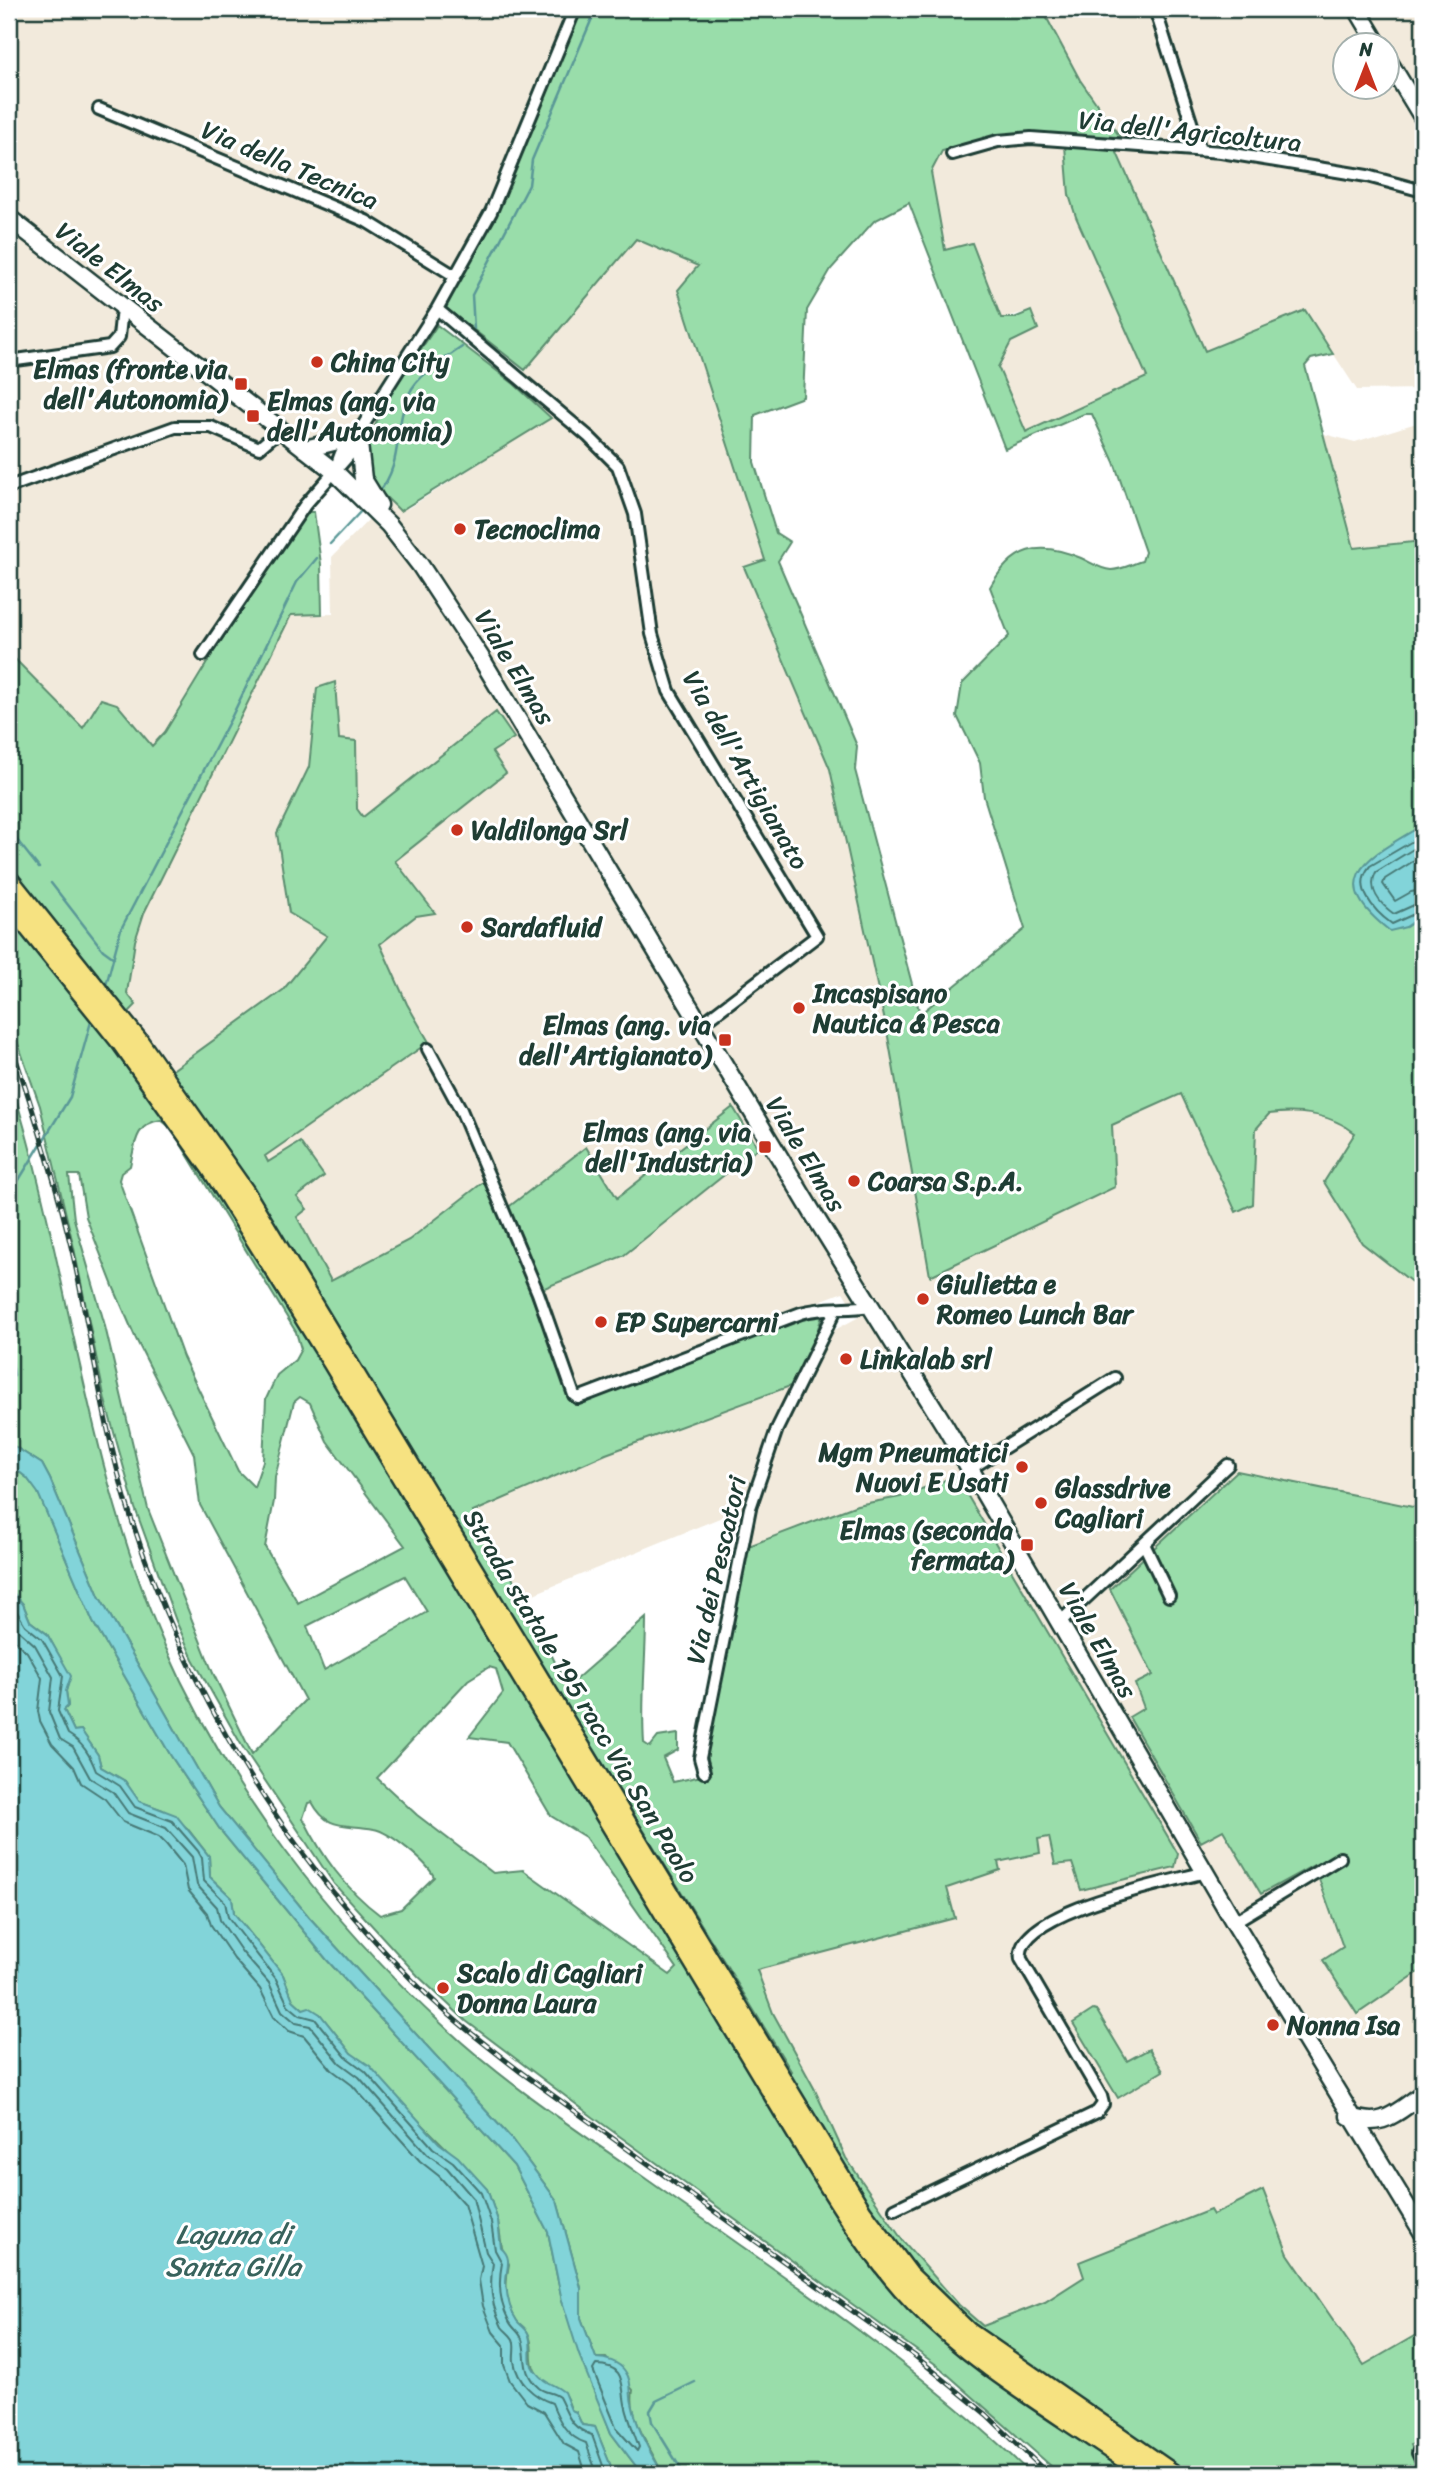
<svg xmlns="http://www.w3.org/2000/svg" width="1432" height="2483" font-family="Sriracha,sans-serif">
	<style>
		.built { fill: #f2eadc; fill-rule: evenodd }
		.green { fill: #9da; stroke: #5c8d6f; stroke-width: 2; fill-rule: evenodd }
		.water { fill: #82d4d9; stroke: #5a9897; stroke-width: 2 }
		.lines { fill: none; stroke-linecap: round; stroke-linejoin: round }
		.shore { stroke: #477976; stroke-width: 2 }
		.stream { stroke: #5a9897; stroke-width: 2.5 }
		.minor-casing { stroke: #1f3d34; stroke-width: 16 }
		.secondary-casing { stroke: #1f3d34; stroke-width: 21 }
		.trunk-casing { stroke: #1f3d34; stroke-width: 23 }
		.minor { stroke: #fff; stroke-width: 10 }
		.secondary { stroke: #fff; stroke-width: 16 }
		.trunk { stroke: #f6e281; stroke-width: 18 }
		.rail-casing { stroke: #1f3d34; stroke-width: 5 }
		.rail { stroke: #fff; stroke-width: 2.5; stroke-dasharray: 8; stroke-linecap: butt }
		.poi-dot { fill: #c8321e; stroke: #fff; stroke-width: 2.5 }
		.labels { text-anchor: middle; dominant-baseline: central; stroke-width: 6; stroke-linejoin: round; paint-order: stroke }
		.street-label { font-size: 26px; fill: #1f3d34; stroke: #fff }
		.poi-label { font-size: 26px; font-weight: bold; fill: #1f3d34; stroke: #fff; text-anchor: start }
		.water-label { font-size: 28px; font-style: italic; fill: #38635d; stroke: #fff }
	</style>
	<rect width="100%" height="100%" fill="#fff"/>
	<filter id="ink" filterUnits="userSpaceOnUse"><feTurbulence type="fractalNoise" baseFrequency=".0143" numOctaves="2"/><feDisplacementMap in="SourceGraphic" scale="14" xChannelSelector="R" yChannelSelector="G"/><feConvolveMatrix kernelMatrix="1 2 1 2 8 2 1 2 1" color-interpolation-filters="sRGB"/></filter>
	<g filter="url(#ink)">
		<path class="built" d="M9 9H582L522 149 446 308 418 357 407 509 551 418 514 384 636 239 698 266 678 290 766 561 744 567 830 768 895 1066 1111 1125 1181 1094 1253 1204 1256 1128 1269 1114 1289 1111 1339 1120 1355 1133 1362 1243 1423 1291V1509L1237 1471 1110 1589 1153 1675 1144 1708 1130 1717 1201 1842 1223 1829 1314 1864 1344 1947 1324 1960 1357 2013 1423 1969V2332L1365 2365 1288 2254 1263 2190 1213 2215 1210 2210 1080 2262 1085 2276 1045 2302 983 2327 959 2305 903 2241 846 2158 814 2088 773 2013 757 1970 954 1918 947 1888 999 1870 998 1863 1040 1853 1037 1839 1049 1837 1055 1865 1072 1862 1081 1890 1175 1867 1178 1854 956 1476 900 1497 857 1505 746 1547 754 1504 524 1598 473 1511 606 1454 793 1385 814 1341 859 1317 843 1292 579 1394 542 1289 624 1256 653 1230 733 1107 617 1198 586 1148 507 1208 486 1181 409 1240 331 1281 321 1266 297 1217V1197L324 1176 267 1162 265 1156 429 1042 407 1004 380 944 416 916 434 913 395 861 506 773 492 752 496 712 363 817 357 809 356 741 339 739 317 688 309 767 277 833 327 936 283 989 171 1071 128 1013 127 993 135 941 144 913 291 615 333 614 332 557 372 516 348 493 332 485 307 512 244 602 165 733 152 747 117 705 102 699 84 728 9 653Z
			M1042 9H1423V389L1357 390 1305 310 1205 351 1114 146 1076 217 1147 377 1026 433 998 367 1011 342 1038 329 1031 311 1001 318 972 243 946 250 931 172 942 151 1004 134 1120 136 1080 80ZM1344 46H1386V88H1344Z
			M1423 421V541L1354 549 1324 434 1355 442Z"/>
		<path class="green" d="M582 9H1042L1080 80 1120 137 1004 134 942 151 931 172 945 250 972 243 1001 318H1014L1031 311 1038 329 1011 342 998 367 1026 432 1147 377 1076 217 1069 195 1065 146H1114L1205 351 1305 310 1333 354 1311 359 1305 366 1354 548 1423 541V1291L1362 1243 1324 1182 1355 1133C1331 1114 1299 1110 1269 1114L1256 1129 1253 1204 1236 1212 1181 1094 1112 1125 1115 1187 930 1276 887 1031 830 769 744 567 765 560 678 290 698 266 636 239 525 370 446 308 522 149 564 42H568ZM909 203 1005 449 1084 414H1092L1114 462 1145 552 1142 561C1132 564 1121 570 1111 570 1100 569 1090 562 1081 558 1038 540 1013 547 990 587L1009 636 962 684 957 716 980 763 984 797 1025 929 920 1014 855 770 857 746 778 561 790 542 776 533 754 462 755 415 803 397 807 310 831 269 874 221Z
			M437 325 514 384 551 418 400 511C391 501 376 490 371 479 350 437 415 361 437 325Z
			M307 512H314L321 564 322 614 291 615 144 913 135 941 127 993 136 1005 128 1013 171 1071 283 990 327 936 289 913 277 833 309 767 317 688 335 682 339 739 356 741 357 809 363 817 496 712 514 738 492 752 506 773 395 861 435 913 416 916 380 944 407 1004 429 1042 265 1156 268 1162 300 1142 324 1176 297 1197 307 1209 297 1217 331 1281 409 1240 486 1180 572 1399 809 1316 823 1313 814 1341 793 1385 606 1454 473 1512 524 1598 567 1687 646 1618C646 1660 641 1701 644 1743L650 1747 658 1737 678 1734V1750L663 1758 673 1782 711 1774 707 1754 746 1547 857 1505 900 1497 956 1476 1178 1854 1175 1867 1081 1890 1072 1863 1055 1865 1049 1837 1038 1839 1040 1853 998 1862 1000 1870 947 1888 955 1918 757 1970 773 2013 814 2088 846 2158 903 2241 959 2305 983 2326 1045 2302 1084 2277 1079 2262 1210 2210 1213 2215 1263 2190 1288 2254 1364 2365 1423 2331V2437L1411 2445 1422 2474H1186L1173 2464 1138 2474H1060L938 2366 593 2117 466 2021 418 1976 334 1884 242 1746 193 1659 176 1621 135 1508 105 1400 74 1248 40 1106 9 1018V653L83 728 101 699 117 704 152 746 165 732 244 602ZM184 1089 357 1362 791 2071 766 2089 437 1555 304 1328 156 1102ZM161 1120 171 1128 296 1332 301 1349 295 1360 277 1375 266 1399 263 1461 254 1487 238 1471 183 1357 119 1180 121 1173 130 1166C135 1145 135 1123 161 1120ZM69 1175H79L86 1217 113 1286 136 1339 194 1454 200 1505 305 1700 252 1754 213 1673 148 1509 104 1322 74 1219ZM300 1397 310 1403 327 1441 405 1546 298 1603 265 1547 274 1501 275 1477 294 1402ZM405 1576 427 1612 324 1670 307 1626ZM489 1667 496 1669 503 1693 469 1737 507 1742 551 1816 585 1837 677 1968 670 1975 523 1870 493 1873 417 1815 377 1778 468 1680ZM312 1802C328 1832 346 1823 374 1829 390 1832 428 1863 434 1877L401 1909 380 1915C345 1889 322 1856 303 1818L308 1803Z
			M9 1075C68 1262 85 1463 164 1644 228 1790 329 1921 447 2029 504 2082 571 2126 635 2171 771 2268 911 2359 1031 2474H664L661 2471C650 2446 628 2418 633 2390L606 2358H596L581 2318V2288L557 2201 510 2137 309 1917 219 1807 99 1596 50 1479 42 1464 9 1443Z
			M733 1107 758 1148 623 1256 542 1289 506 1209 586 1147 617 1198Z
			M9 1464 27 1478 38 1492 93 1622 171 1756 221 1831 327 1960 514 2166 548 2232 562 2301 611 2433 642 2474H614L595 2427 582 2425 576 2412 571 2410C563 2381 554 2394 543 2382 524 2361 537 2350 528 2333 526 2328 520 2325 517 2321 505 2304 505 2282 509 2264L502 2248 498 2221 487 2189 351 2053 320 2014 303 2009 293 2000 283 1975 234 1913 232 1898 210 1877 209 1856 187 1828 163 1810 138 1801 125 1781 101 1767 98 1755 81 1730 74 1731 64 1710 68 1706 66 1691 70 1676 47 1634 30 1621 23 1604 9 1588Z
			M1237 1471 1423 1509V1969L1357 2014 1323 1960 1343 1947 1314 1865 1261 1894 1223 1830 1201 1842 1129 1717 1144 1708 1135 1684 1153 1675 1110 1589Z
			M1093 2010 1097 2011 1127 2061 1149 2049 1163 2071 1118 2098 1073 2023Z"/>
		<path class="water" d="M1419 827 1423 828V915L1406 927 1390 931C1322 879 1369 857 1419 827Z
			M9 1443 42 1464 50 1479 99 1596 219 1807 309 1917 510 2137 557 2201 581 2288V2318L596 2358C606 2358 619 2362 625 2371 633 2382 629 2392 632 2403 637 2428 650 2454 664 2474H642L611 2433 579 2355 562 2301 548 2232 514 2166 327 1960 221 1831 171 1756 93 1622 38 1493 27 1478 9 1464Z
			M9 1588 23 1604 30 1621 47 1634 71 1676 66 1691 68 1706 64 1710 74 1731 81 1730 98 1755 101 1767 125 1781 139 1801 176 1815 209 1856 210 1877 232 1898 234 1913 283 1975 293 2000 303 2009 309 2007 320 2014 351 2053 370 2066 439 2143 458 2157 487 2189 498 2221 501 2248C514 2259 505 2270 506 2284 507 2296 510 2311 517 2321 520 2325 526 2328 528 2333 534 2345 526 2361 535 2371 547 2386 552 2382 564 2392L571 2410 576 2412 582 2425 595 2427 614 2474H9Z"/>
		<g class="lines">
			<path class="shore" d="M1423 835 1370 866C1352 887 1374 911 1392 924L1423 910
				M1423 843 1376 872C1367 889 1380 904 1394 914L1423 901
				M1423 855 1385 879 1383 884 1395 901 1411 892 1423 890
				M9 1599 25 1625 42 1639 63 1676 58 1711 68 1734C83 1743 90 1755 96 1771L120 1786 135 1807 172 1821 198 1851 202 1858 204 1881 225 1902 228 1917 276 1979 288 2005 300 2015 315 2019 346 2057 365 2071 433 2148 453 2162 481 2193 491 2222 495 2250 502 2263C498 2283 499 2302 509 2321 512 2328 520 2332 522 2339 528 2358 520 2371 539 2388 545 2393 553 2392 559 2397 569 2416 569 2427 592 2435L606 2474
				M9 1612 17 1629 35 1645 53 1677 49 1712 60 1739 73 1747 90 1778 113 1792 128 1813 166 1828 192 1857 197 1885 217 1907 220 1920 242 1952 269 1983 282 2011 296 2023 310 2026 340 2063 359 2077 427 2154 447 2168 473 2198 486 2252 493 2263C489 2285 491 2306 502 2327 505 2331 510 2334 513 2339 516 2345 513 2354 514 2361 517 2382 534 2397 552 2403 559 2421 567 2437 586 2443L597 2474
				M9 1636 27 1652 42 1678 38 1711 40 1721 52 1744 74 1767 81 1783 105 1799 123 1822 159 1837 166 1844 183 1865 188 1890 207 1913 211 1925 234 1959 260 1989 274 2017 289 2031 304 2036 332 2070 352 2085 420 2161 439 2176 464 2204 482 2266 479 2280 483 2306 493 2332 504 2345V2365L510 2381 527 2403 544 2412 564 2444 579 2452 586 2474
				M596 2365C626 2365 621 2384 625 2404 628 2418 634 2433 639 2447L637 2451 617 2429 593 2370Z"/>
			<path class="stream" d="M474 329 472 295 529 185 532 160 596 9
				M378 493C404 465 393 427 409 394 418 374 445 359 462 347
				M330 544 362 510
				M9 830 39 868
				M51 883 103 950 114 958
				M105 989 121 929 232 716 297 582 317 558
				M9 1196 70 1097 92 1018
				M9 1340 14 1375 9 1379
				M684 2474 652 2422 650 2411 656 2401 695 2382"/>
			<g class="minor-casing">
				<path id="minor" d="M1155 9 1200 150
					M99 109 366 221 455 276
					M952 154 998 141 1031 138 1221 152 1367 176 1423 191
					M437 309 589 437 618 466 635 514 652 634 669 691 817 936 700 1025
					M9 361 110 347 119 337 122 308
					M335 472C339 456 344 441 359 432L437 309 491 212 575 9
					M9 487 175 427H211L259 448 280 430
					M203 655 305 505 359 444
					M428 1049 461 1110 538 1293 574 1395 578 1398 801 1313C824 1306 846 1310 870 1306
					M970 1469 1115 1378
					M1144 1544 1169 1596
					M1059 1623 1228 1465
					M704 1772 700 1758 750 1508 777 1429 836 1309
					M1234 1922 1340 1858
					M895 2209 1097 2112 1103 2104 1101 2096 1021 1959C1012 1912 1170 1882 1206 1872
					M1423 2446 1418 2453 1423 2464"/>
			</g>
			<g class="secondary-casing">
				<path id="secondary" d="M1357 9 1379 46
					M1386 57 1423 118
					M9 218 335 472 389 525 420 565 481 658 814 1215 945 1426 1234 1922 1423 2233
					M359 444 363 479 379 505
					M305 449 350 438
					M1349 2116C1383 2130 1396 2112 1423 2094"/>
			</g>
			<g class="trunk-casing">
				<path id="trunk" d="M9 880 139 1042 244 1191 862 2212 909 2275 968 2332 1173 2474
					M9 903 121 1042 211 1168 332 1362 808 2152C840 2204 873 2259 916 2303 983 2372 1069 2418 1146 2474"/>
			</g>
			<use href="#minor" class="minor"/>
			<use href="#secondary" class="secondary"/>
			<use href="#trunk" class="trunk"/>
			<g class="rail-casing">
				<path id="rail" d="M9 1038C33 1109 56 1181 73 1255 92 1340 103 1428 129 1511 184 1688 282 1850 413 1981 446 2015 485 2044 522 2073L915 2356 987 2415 1048 2474"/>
			</g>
			<use href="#rail" class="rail"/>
		</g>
	</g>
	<g class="poi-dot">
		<circle cx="317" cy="362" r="7"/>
		<rect x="234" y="377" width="14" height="14" rx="3.5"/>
		<rect x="246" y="409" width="14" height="14" rx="3.5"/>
		<circle cx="460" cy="529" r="7"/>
		<circle cx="457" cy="830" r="7"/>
		<circle cx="467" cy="927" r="7"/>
		<circle cx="799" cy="1008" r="7"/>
		<rect x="718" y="1033" width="14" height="14" rx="3.5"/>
		<rect x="758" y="1140" width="14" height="14" rx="3.5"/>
		<circle cx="854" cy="1181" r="7"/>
		<circle cx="923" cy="1299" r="7"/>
		<circle cx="601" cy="1322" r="7"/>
		<circle cx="846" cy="1359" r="7"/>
		<circle cx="1022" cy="1467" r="7"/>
		<circle cx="1041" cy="1503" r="7"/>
		<rect x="1020" y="1538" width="14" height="14" rx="3.5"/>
		<circle cx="443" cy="1988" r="7"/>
		<circle cx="1273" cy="2025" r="7"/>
	</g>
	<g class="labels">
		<g class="street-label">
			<text transform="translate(1190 131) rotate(6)">Via dell'Agricoltura</text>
			<text transform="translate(290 165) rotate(23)">Via della Tecnica</text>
			<text transform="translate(110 267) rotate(38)">Viale Elmas</text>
			<text transform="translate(515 667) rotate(59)">Viale Elmas</text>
			<text transform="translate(746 770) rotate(60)">Via dell'Artigianato</text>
			<text transform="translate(806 1154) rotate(59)">Viale Elmas</text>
			<text transform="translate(716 1570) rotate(-77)">Via dei Pescatori</text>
			<text transform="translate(1098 1640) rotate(60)">Viale Elmas</text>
			<text transform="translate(581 1696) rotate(59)">Strada statale 195 racc Via San Paolo</text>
		</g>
		<g class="poi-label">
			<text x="331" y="362">China City</text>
			<text x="227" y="369" text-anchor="end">Elmas (fronte via<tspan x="227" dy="30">dell'Autonomia)</tspan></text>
			<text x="267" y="401">Elmas (ang. via<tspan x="267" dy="30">dell'Autonomia)</tspan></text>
			<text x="474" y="529">Tecnoclima</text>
			<text x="471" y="830">Valdilonga Srl</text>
			<text x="481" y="927">Sardafluid</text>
			<text x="813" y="993">Incaspisano<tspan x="813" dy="30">Nautica &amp; Pesca</tspan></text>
			<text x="711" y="1025" text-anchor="end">Elmas (ang. via<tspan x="711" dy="30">dell'Artigianato)</tspan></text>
			<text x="751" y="1132" text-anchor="end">Elmas (ang. via<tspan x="751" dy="30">dell'Industria)</tspan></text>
			<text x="868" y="1181">Coarsa S.p.A.</text>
			<text x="937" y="1284">Giulietta e<tspan x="937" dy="30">Romeo Lunch Bar</tspan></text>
			<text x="615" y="1322">EP Supercarni</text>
			<text x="860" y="1359">Linkalab srl</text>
			<text x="1008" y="1452" text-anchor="end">Mgm Pneumatici<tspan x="1008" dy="30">Nuovi E Usati</tspan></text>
			<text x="1055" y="1488">Glassdrive<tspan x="1055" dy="30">Cagliari</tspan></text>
			<text x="1013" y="1530" text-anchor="end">Elmas (seconda<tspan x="1013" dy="30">fermata)</tspan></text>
			<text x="457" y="1973">Scalo di Cagliari<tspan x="457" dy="30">Donna Laura</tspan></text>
			<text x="1287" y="2025">Nonna Isa</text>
		</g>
		<g class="water-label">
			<text x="233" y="2234">Laguna di<tspan x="233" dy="32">Santa Gilla</tspan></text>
		</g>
	</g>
	<rect width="1432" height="2483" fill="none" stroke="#fff" stroke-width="35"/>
	<rect x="18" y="18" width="1397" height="2448" fill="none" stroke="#1f3d34" stroke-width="2.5" filter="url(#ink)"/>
	<g transform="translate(1366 66)"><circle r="33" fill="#ffffff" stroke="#a5b1ae" stroke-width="2"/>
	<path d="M0-5L12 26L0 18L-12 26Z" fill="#c8321e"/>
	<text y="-10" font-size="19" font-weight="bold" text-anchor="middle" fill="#1f3d34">N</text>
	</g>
</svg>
